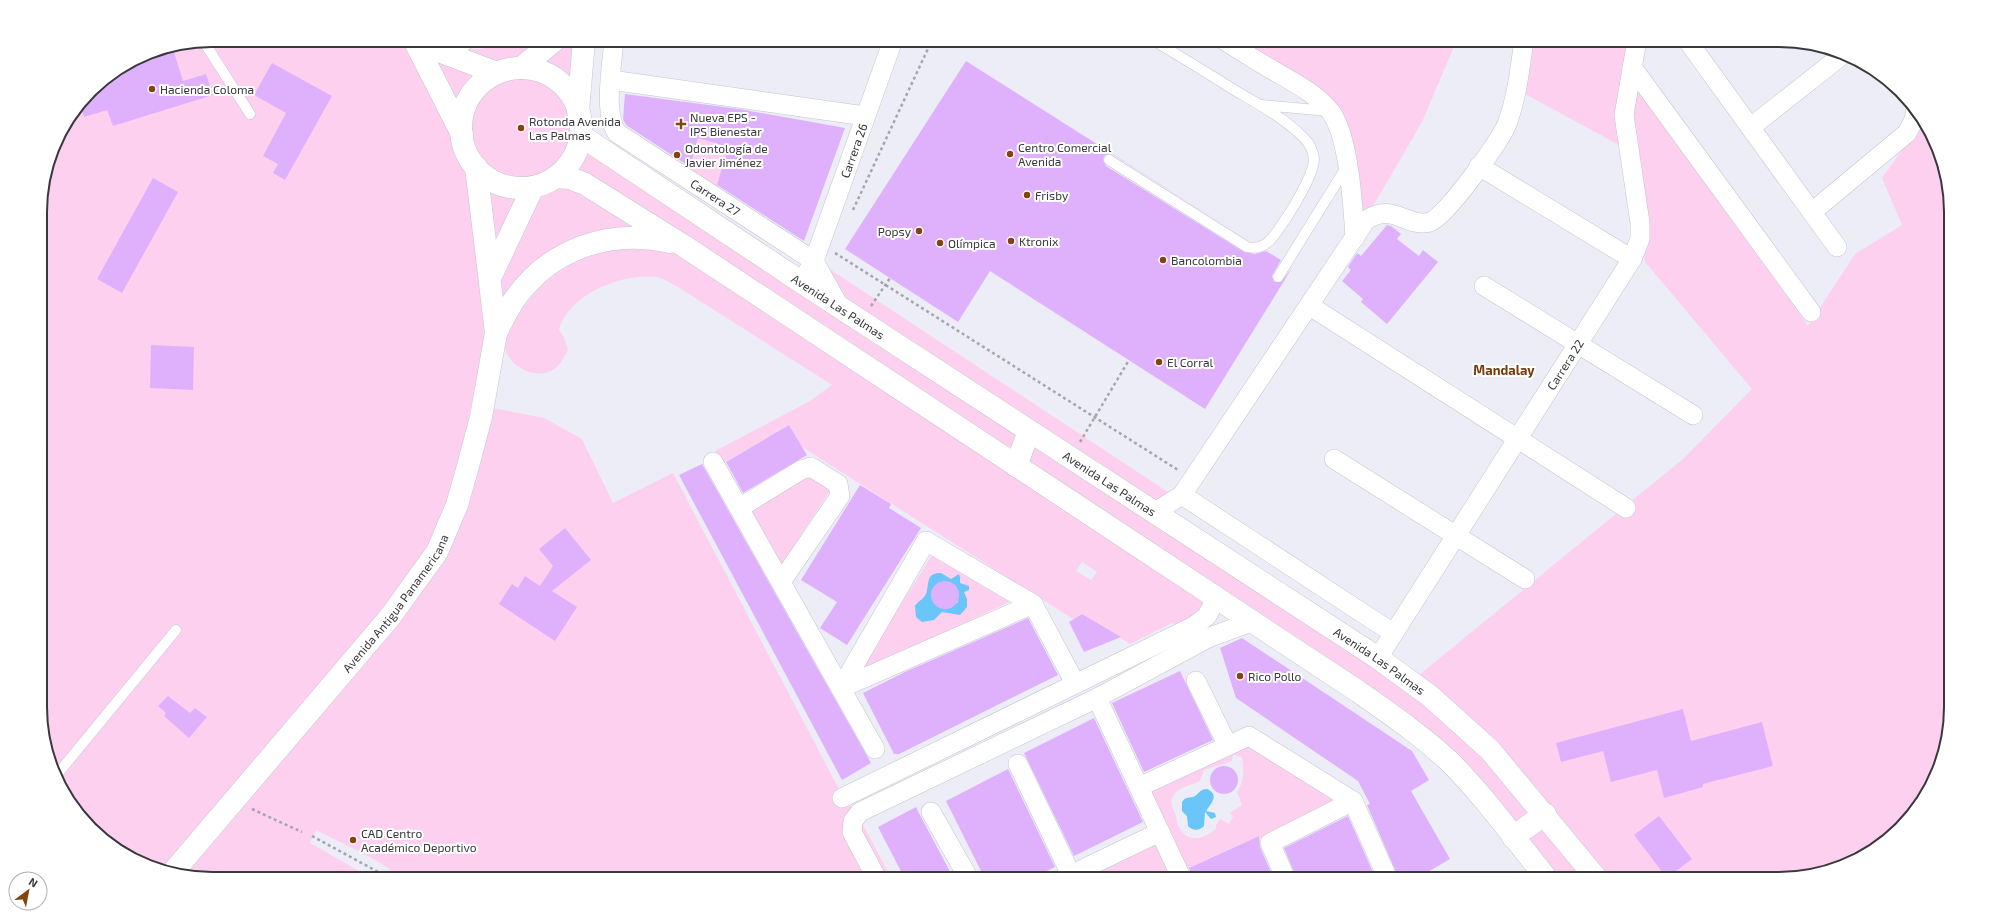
<svg xmlns="http://www.w3.org/2000/svg" width="1991" height="919" font-family="'Exo 2',sans-serif">
	<style>
		.green { fill: #fed0f0; fill-rule: evenodd }
		.water { fill: #6ac5f9; fill-rule: evenodd }
		.building { fill: #dfb1fd }
		.lines { fill: none; stroke-linecap: round; stroke-linejoin: round }
		.service-casing { stroke: #c4c4ce; stroke-width: 11 }
		.minor-casing { stroke: #c4c4ce; stroke-width: 20 }
		.primary-casing { stroke: #c4c4ce; stroke-width: 23 }
		.path { stroke: #a5a5ad; stroke-width: 2.5; stroke-dasharray: 3 3; stroke-linecap: butt }
		.service { stroke: #fff; stroke-width: 10 }
		.minor { stroke: #fff; stroke-width: 19 }
		.primary { stroke: #fff; stroke-width: 22 }
		.poi-dot { fill: #84430f; stroke: #fff; stroke-width: 1.5 }
		.labels { text-anchor: middle; dominant-baseline: central; stroke-width: 4; stroke-linejoin: round; paint-order: stroke }
		.poi-label { font-size: 12px; fill: #38383d; stroke: #fff; text-anchor: start }
		.street-label { font-size: 12px; fill: #38383d; stroke: #fff }
		.neighbourhood-label { font-size: 13px; font-weight: bold; fill: #753a0a; stroke: #fff }
		.rim { fill: none; stroke: #38383d; stroke-width: 2 }
	</style>
	<rect width="100%" height="100%" fill="#ededf7"/>
	<path class="green" d="M212 40H399L402 42 452 138 457 156 466 171 486 332 462 451 447 502 428 547 382 610 163 869C114 859 75 818 54 774 47 761 45 744 42 730L40 201 58 136 98 83 146 53Z
		M515 40H540L518 59 499 63 461 49H481Z
		M571 40H574L571 80 557 69 544 63Z
		M1235 40H1454L1453 49 1422 122 1372 208 1362 215 1345 125Z
		M1531 40H1630L1621 146 1523 93Z
		M435 59 476 75 464 86 456 102Z
		M471 128a50 50 0 1 1 100 0a50 50 0 1 1-100 0Z
		M1636 83 1808 326 1855 254 1902 225 1882 178 1918 128 1921 116 1938 146 1950 190 1951 707 1938 773 1915 812 1875 850 1834 870 1790 879H1610L1498 743 1419 675 1683 459 1752 389 1645 262 1629 116Z
		M698 138 728 147 716 189 688 172Z
		M587 152 1016 434 1017 437 1014 445 1007 447 580 171 579 167Z
		M558 187 574 189 637 228C622 228 606 228 591 232 555 244 529 275 502 301L501 280 540 195Z
		M489 189 502 196 517 198 496 242Z
		M612 249H658L679 255 1206 603 1201 613 1178 627 1172 623 1130 644 1082 614 1073 619 802 447 789 425 722 464 715 451 810 401 832 385 678 287C672 284 663 278 656 277 621 273 570 294 559 329L564 338 568 350C563 358 560 367 551 371 534 379 509 367 505 348 503 338 510 329 515 320 536 283 570 258 612 249ZM1082 562 1097 572 1091 580 1076 571Z
		M825 266 1174 496 1159 504 848 300Z
		M493 408 544 418 582 439 613 503 673 473 840 791 863 825 892 879H401C383 860 340 843 316 830L310 843 373 879H212L186 874 398 624 467 506 481 461Z
		M1033 449 1040 450 1373 667 1423 704 1482 756 1529 813 1526 821H1516L1491 793 1035 466 1028 460Z
		M808 473 831 489 780 567 750 511Z
		M932 555 1009 602 858 673Z
		M1248 743 1341 801 1264 846 1259 836 1184 870 1146 790ZM1233 755 1242 757C1244 770 1245 780 1237 792L1242 805 1230 813 1233 817 1229 824 1220 819 1216 825V829C1203 840 1186 844 1178 825 1177 822 1177 819 1176 816 1173 807 1168 802 1175 793 1182 786 1192 785 1200 781L1204 770 1232 761Z
		M1541 829 1544 831 1585 879H1560L1530 841V837Z
		M1157 840 1174 879H1079Z"/>
	<path class="water" d="M941 573 951 579 959 574 960 577V583L969 586V590L964 592 967 599V607L960 615 942 612 934 620 922 622 916 617 915 606C918 601 924 599 926 594 930 583 925 573 941 573ZM940 582H948L958 590V602L951 608 938 607C929 600 929 588 940 582Z
		M1207 789C1220 795 1211 803 1206 811L1215 813 1216 817 1211 819 1205 812 1204 826C1199 831 1193 831 1188 826L1187 816 1182 811V802C1185 797 1188 798 1193 797 1199 795 1199 789 1207 789Z"/>
	<path class="building" d="M173 49 183 81 206 74 213 95 113 126 107 110 84 117 81 106 98 83 131 63Z
		M966 61 1250 241 1112 154H1109L1104 156 1103 160 1106 166 1244 252 1255 254 1266 251 1281 260 1272 276 1274 282H1281L1292 268 1205 409 990 271 958 322 845 249Z
		M272 63 332 96 285 180 273 173 278 164 263 156 286 113 254 95Z
		M625 94 739 109 845 128 804 241 717 185 728 147 698 138 690 167 626 125 623 119Z
		M153 178 178 192 122 293 97 279Z
		M1387 225 1391 226 1401 234 1397 239 1419 256 1423 250 1438 262 1387 324 1361 302 1363 299 1342 281 1351 270 1348 267 1357 253 1361 256Z
		M151 345 194 347 193 390 150 388Z
		M789 425 807 455 743 493 726 462Z
		M702 464 871 763 842 780 679 475Z
		M860 485 891 504 889 508 921 528 847 645 820 628 837 602 801 580Z
		M565 528 591 560 552 591 577 607 555 641 499 604 512 584 518 588 525 576 540 586 553 566 539 549Z
		M931 595a14 14 0 1 1 28 0a14 14 0 1 1-28 0Z
		M1082 614 1121 637 1084 652 1069 622Z
		M1028 618 1058 675 899 754H894L863 693 907 671Z
		M1242 638 1412 751 1429 780 1411 791 1450 859 1416 879H1399L1367 805 1370 804 1358 781 1236 698 1220 648Z
		M1180 671 1213 740 1144 772 1112 703Z
		M168 696 190 713 195 708 207 717 189 738 164 716 166 713 158 706Z
		M1683 709 1691 741 1762 722 1773 766 1703 784V787L1664 798 1657 770 1611 782 1603 751 1561 762 1556 743Z
		M1094 718 1143 822 1074 856 1024 753Z
		M1210 780a14 14 0 1 1 28 0a14 14 0 1 1-28 0Z
		M1008 769 1055 867 1030 879H985L946 801Z
		M916 807 921 817 954 879H905L878 827Z
		M1348 816 1376 879H1297L1284 848Z
		M1659 816 1692 859 1667 878 1634 835Z
		M1259 836 1260 847 1274 879H1193L1189 868Z"/>
	<g class="lines">
		<g class="service-casing">
			<path id="service" d="M204 42 250 114
				M1262 105 1328 111
				M1109 160 1247 247C1268 252 1276 232 1287 217 1295 205 1314 173 1314 159 1313 151 1309 143 1304 138 1284 118 1260 105 1236 91 1209 74 1181 57 1153 40
				M1278 277 1347 166
				M55 777 176 630"/>
		</g>
		<g class="minor-casing">
			<g id="minor">
				<path id="s1" d="M614 40C612 65 603 113 617 133L814 261 839 306"/>
				<path d="M1224 40C1241 51 1258 62 1276 72 1295 83 1315 93 1330 111 1349 135 1353 206 1355 238"/>
				<path d="M1687 40 1837 247"/>
				<path d="M1632 67 1811 312"/>
				<path d="M611 80 865 116"/>
				<path d="M1751 127 1845 53"/>
				<path d="M1479 166 1632 259"/>
				<path d="M1812 212 1907 133 1914 120 1916 108"/>
				<path id="s2" d="M808 271 814 261 893 40"/>
				<path d="M1484 286 1693 415"/>
				<path d="M1310 306 1626 508"/>
				<path d="M1334 459 1525 579"/>
				<path d="M713 462 875 749"/>
				<path d="M1182 495 1393 633"/>
				<path d="M739 508 801 470 811 467 838 484 840 496 781 582"/>
				<path d="M1155 512 1182 495 1366 220C1394 202 1405 228 1430 222 1444 219 1501 140 1507 124 1517 97 1520 68 1524 40"/>
				<path id="s3" d="M1378 658 1632 259 1640 239V223L1624 115 1637 40"/>
				<path d="M1196 681 1228 746"/>
				<path d="M841 688 926 541 1033 604 1075 683"/>
				<path d="M841 688 1033 604"/>
				<path d="M1097 698 1182 879"/>
				<path d="M1018 764 1073 879"/>
				<path d="M1139 787 1249 736 1353 801 1388 879"/>
				<path d="M842 798 1194 626 1207 616 1217 597"/>
				<path d="M931 812 969 879"/>
				<path d="M877 879 852 832 853 821 860 812 1097 698 1210 637 1254 621"/>
				<path d="M1062 879 1160 832"/>
				<path d="M1286 879 1270 843 1353 801"/>
			</g>
		</g>
		<g class="primary-casing">
			<g id="primary">
				<path d="M414 40 462 134"/>
				<path d="M458 40H463"/>
				<path d="M415 42 497 73"/>
				<path d="M521 68 555 40"/>
				<circle cx="521" cy="128" r="60"/>
				<path d="M578 111 584 40"/>
				<path id="s4" d="M580 135 801 282 1378 658 1430 696 1490 750 1597 879"/>
				<path d="M556 177 570 178 585 184 684 246 1359 692C1390 714 1421 735 1449 761 1485 797 1515 839 1547 879"/>
				<path d="M490 278 533 187"/>
				<path d="M496 333C501 323 506 313 512 303 548 249 609 228 670 242"/>
				<path d="M1016 466 1029 431"/>
				<path d="M1513 837 1545 814"/>
				<path id="s5" d="M174 871 390 617 437 552 457 505 468 466 481 417 496 333 476 167"/>
			</g>
		</g>
		<path class="path" d="M853 210 932 40
			M835 253 1178 470
			M871 306 890 278
			M1080 442 1129 360
			M252 809 302 832
			M312 836 391 879"/>
		<use href="#service" class="service"/>
		<use href="#minor" class="minor"/>
		<use href="#primary" class="primary"/>
	</g>
	<g class="poi-dot">
		<circle cx="152" cy="89" r="4"/>
		<path d="M679 118h4v4h4v4h-4v4h-4v-4h-4v-4h4z"/>
		<circle cx="521" cy="128" r="4"/>
		<circle cx="1010" cy="154" r="4"/>
		<circle cx="677" cy="155" r="4"/>
		<circle cx="1027" cy="195" r="4"/>
		<circle cx="919" cy="231" r="4"/>
		<circle cx="1011" cy="241" r="4"/>
		<circle cx="940" cy="243" r="4"/>
		<circle cx="1163" cy="260" r="4"/>
		<circle cx="1159" cy="362" r="4"/>
		<circle cx="1240" cy="676" r="4"/>
		<circle cx="353" cy="840" r="4"/>
	</g>
	<g class="labels">
		<g class="poi-label">
			<text x="160" y="89">Hacienda Coloma</text>
			<text x="690" y="117">Nueva EPS -<tspan x="690" dy="14">IPS Bienestar</tspan></text>
			<text x="529" y="121">Rotonda Avenida<tspan x="529" dy="14">Las Palmas</tspan></text>
			<text x="1018" y="147">Centro Comercial<tspan x="1018" dy="14">Avenida</tspan></text>
			<text x="685" y="148">Odontología de<tspan x="685" dy="14">Javier Jiménez</tspan></text>
			<text x="1035" y="195">Frisby</text>
			<text x="911" y="231" text-anchor="end">Popsy</text>
			<text x="1019" y="241">Ktronix</text>
			<text x="948" y="243">Olímpica</text>
			<text x="1171" y="260">Bancolombia</text>
			<text x="1167" y="362">El Corral</text>
			<text x="1248" y="676">Rico Pollo</text>
			<text x="361" y="833">CAD Centro<tspan x="361" dy="14">Académico Deportivo</tspan></text>
		</g>
		<g class="street-label">
			<text stroke="none"><textPath href="#s2" startOffset="129">Carrera 26</textPath></text>
			<text stroke="none"><textPath href="#s1" startOffset="212">Carrera 27</textPath></text>
			<text stroke="none"><textPath href="#s4" startOffset="310">Avenida Las Palmas</textPath></text>
			<text stroke="none"><textPath href="#s3" startOffset="348">Carrera 22</textPath></text>
			<text stroke="none"><textPath href="#s4" startOffset="634">Avenida Las Palmas</textPath></text>
			<text stroke="none"><textPath href="#s5" startOffset="348">Avenida Antigua Panamericana</textPath></text>
			<text stroke="none"><textPath href="#s4" startOffset="957">Avenida Las Palmas</textPath></text>
		</g>
		<g class="neighbourhood-label">
			<text x="1504" y="370">Mandalay</text>
		</g>
	</g>
	<path d="M0 0H1991V919H0ZM212 47H1779A165 165 0 0 1 1944 212V707A165 165 0 0 1 1779 872H212A165 165 0 0 1 47 707V212A165 165 0 0 1 212 47Z" fill="#fff" fill-rule="evenodd"/>
	<path class="rim" d="M212 47H1779A165 165 0 0 1 1944 212V707A165 165 0 0 1 1779 872H212A165 165 0 0 1 47 707V212A165 165 0 0 1 212 47Z"/>
	<g transform="translate(28 891) rotate(32)"><circle r="19" fill="#ffffff" stroke="#afafb1"/>
	<path d="M0-3L7 15L0 10L-7 15Z" fill="#84430f"/>
	<text y="-6" font-size="11" font-weight="bold" text-anchor="middle" fill="#38383d">N</text>
	</g>
</svg>
